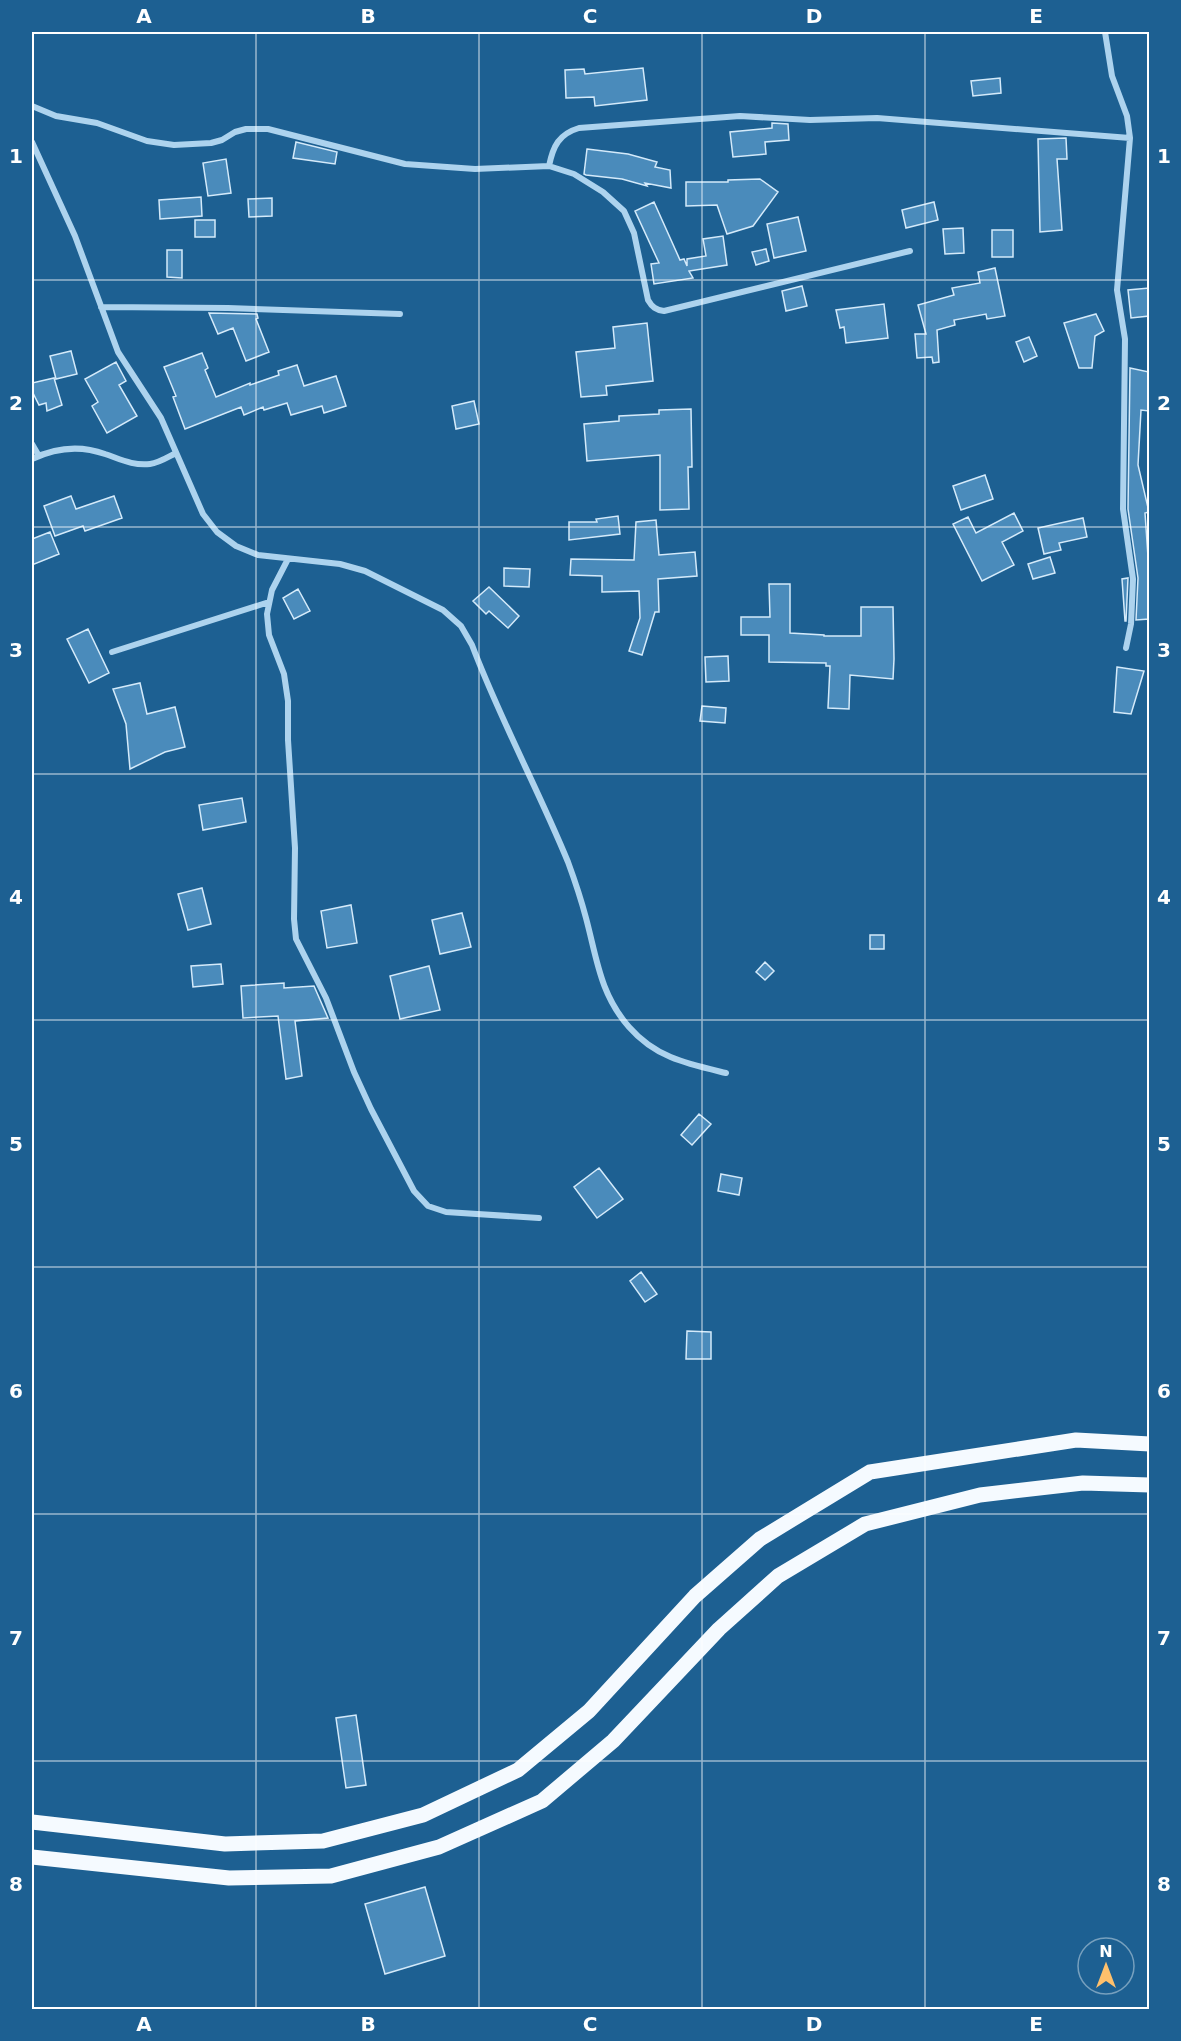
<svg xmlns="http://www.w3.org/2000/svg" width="1181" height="2041" font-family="'DejaVu Sans',sans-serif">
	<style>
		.building { fill: #4a8bbb; stroke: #d4eafa; stroke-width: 1.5 }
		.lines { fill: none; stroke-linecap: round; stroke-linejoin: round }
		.street { stroke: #add3ee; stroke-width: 6 }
		.primary { stroke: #f5faff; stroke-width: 15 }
		.grid { fill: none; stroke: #fff; stroke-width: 1.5; stroke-opacity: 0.55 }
		.neatline { fill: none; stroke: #fff; stroke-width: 2 }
		.grid-label { font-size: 20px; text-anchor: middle; font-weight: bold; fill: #fff }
	</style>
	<rect width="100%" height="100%" fill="#1d6092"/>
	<path class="building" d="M643 68 647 100 595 106 594 97 566 98 565 70 584 69 585 74Z
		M1000 78 1001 93 973 96 971 81Z
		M772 123 788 124 789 140 765 142 766 154 733 157 730 132 772 128Z
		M1066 138 1067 159H1057L1062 230 1040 232 1038 139Z
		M296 142 337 152 335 164 293 158Z
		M587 149 628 154 657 162 655 167 670 170 671 188 645 183 647 186 622 179 586 175 584 174Z
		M226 159 231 193 208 196 203 163Z
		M760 179 778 192 753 226 727 234 717 205 686 206V182H728V180Z
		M201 197 202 216 160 219 159 200Z
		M272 198V216L249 217 248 199Z
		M654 202 680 260 684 259 687 266V259L706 256 703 239 723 236 727 265 689 271 693 278 654 284 651 264 659 263 635 211Z
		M934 202 938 220 906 228 902 210Z
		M798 217 806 251 774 258 767 224Z
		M195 220H215V237H195Z
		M963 228 964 253 945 254 943 229Z
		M992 230H1013V257H992Z
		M766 249 769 261 756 265 752 252Z
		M167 250H182V278L167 277Z
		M995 268 1005 316 987 319 986 314 954 320 955 325 937 330 939 362 933 363 932 357 917 358 915 334H926L918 305 954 295 952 288 980 283 978 272Z
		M802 286 807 306 786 311 782 291Z
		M1149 288V316L1131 318 1128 290Z
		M884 304 888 338 846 343 844 327 840 328 836 310Z
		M209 313 257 314 258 318 256 319 269 352 246 361 233 328 218 334Z
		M1096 314 1104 331 1095 336 1092 368H1079L1064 323Z
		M647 323 653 381 606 386 607 395 581 397 576 352 615 348 613 327Z
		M1029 337 1037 356 1024 362 1016 342Z
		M71 351 77 374 56 379 50 356Z
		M202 353 208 368 205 370 216 397 250 383V385L279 375 278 371 297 365 304 386 336 376 346 406 324 413 322 406 291 415 287 403 264 410 263 407 244 415 241 407 185 429 173 397 176 396 164 367Z
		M116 362 126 381 119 385 137 416 107 433 92 406 98 402 85 379Z
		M1130 368 1149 372V411L1141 410 1138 465 1149 512 1145 513 1149 571V619L1136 620 1138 578 1128 509Z
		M54 378 62 405 47 411 46 403 39 405 32 391V383Z
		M474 401 479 424 456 429 452 406Z
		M691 409 692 467H688L689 509 660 510V455L587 461 584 424 619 421V416L659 414V410Z
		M985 475 993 499 961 510 953 486Z
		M71 496 76 509 114 496 122 518 85 531 83 526 55 536 44 506Z
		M1014 513 1023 531 1002 542 1014 565 982 581 953 524 968 517 976 533Z
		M618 516 620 534 569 540V522H597L596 519Z
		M1083 518 1087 537 1059 543 1061 550 1044 554 1038 528Z
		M656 520 659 555 695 552 697 576 658 579 659 612H655L642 655 629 651 640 618 639 591 602 592V576L570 575 571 559 634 560 636 522Z
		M50 532 59 554 32 565V539Z
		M1050 557 1055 573 1033 579 1028 564Z
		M504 568 530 569 529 587 504 586Z
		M1128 578 1126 621H1125L1122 579Z
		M769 584H790V633L824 635V636H861V607H893L894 659 893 679 850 675 849 709 828 708 830 666H826V663L769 662V635H741V617H770Z
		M489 587 519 616 508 628 489 611 486 614 473 601Z
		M298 589 310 611 294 619 283 598Z
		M88 629 109 673 89 683 67 639Z
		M728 656 729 681 706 682 705 657Z
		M1117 667 1144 671 1131 714 1114 712Z
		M140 683 147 714 175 707 185 747 165 752 130 769 126 724 113 689Z
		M702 706 726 708 725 723 700 721Z
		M242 798 246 822 203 830 199 805Z
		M202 888 211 924 188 930 178 894Z
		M351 905 357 943 327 948 321 911Z
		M462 913 471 947 440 954 432 920Z
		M870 935H884V949H870Z
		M765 962 774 971 765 980 756 972Z
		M221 964 223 984 193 987 191 966Z
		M429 966 440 1010 400 1019 390 976Z
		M284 983V988L314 986 328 1018 295 1021 302 1076 286 1079 278 1016 243 1018 241 986Z
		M699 1114 711 1124 692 1145 681 1135Z
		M599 1168 623 1199 597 1218 574 1187Z
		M721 1174 742 1178 739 1195 718 1191Z
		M641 1272 657 1294 645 1302 630 1281Z
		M687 1331 711 1332V1359H686Z
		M356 1715 366 1785 346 1788 336 1718Z
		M425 1887 445 1956 385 1974 365 1904Z"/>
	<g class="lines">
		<path class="street" d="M1105 32 1112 76 1127 116 1130 138 1117 290 1125 339 1123 509 1133 579 1131 624 1126 648
			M32 106 56 116 97 123 147 141 174 145 211 143 222 140 235 132 246 129H268L405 164 475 169 549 166 574 174 603 192 624 211 634 233 648 300C652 307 656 310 664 311L910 251
			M32 142 75 236 118 352 161 418 203 514 217 532 236 546 258 555 340 564 365 571 443 610 461 626 472 645C500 719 538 789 568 862 575 881 581 899 586 918 597 959 600 994 629 1027 656 1058 688 1064 726 1073
			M549 166C553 146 559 134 579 128L740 116 810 120 877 118 1130 138
			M101 307 228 308 400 314
			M32 444 39 456
			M32 459C55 448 80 445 105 454 120 459 133 466 150 464 159 463 168 457 176 453
			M288 559 272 590 267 614 269 635 284 674 288 701V740L295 848 294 919 296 939 326 998 354 1072 371 1109 414 1191 428 1206 446 1212 539 1218
			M112 652 269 602"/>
		<path class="primary" d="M32 1822 225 1844 323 1841 423 1815 518 1770 589 1711 695 1596 760 1539 870 1472 1076 1440 1150 1444
			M32 1857 229 1878 331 1876 439 1847 542 1801 613 1741 719 1629 778 1576 865 1524 980 1495 1083 1483 1150 1485"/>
	</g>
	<path class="grid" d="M256 32V2010M479 32V2010M702 32V2010M925 32V2010M32 280H1150M32 527H1150M32 774H1150M32 1020H1150M32 1267H1150M32 1514H1150M32 1761H1150"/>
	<rect width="1181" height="2041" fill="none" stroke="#1d6092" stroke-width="66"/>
	<g transform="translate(1106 1966)"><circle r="28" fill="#1d6092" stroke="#77a0be" stroke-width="1.5"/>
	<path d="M0-4.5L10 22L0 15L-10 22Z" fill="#fec06c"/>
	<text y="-9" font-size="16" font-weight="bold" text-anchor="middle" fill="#ffffff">N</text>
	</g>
	<rect x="33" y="33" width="1115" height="1975" class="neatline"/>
	<g class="grid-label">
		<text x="144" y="23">A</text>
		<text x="368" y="23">B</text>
		<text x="590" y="23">C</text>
		<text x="814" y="23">D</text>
		<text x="1036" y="23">E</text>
		<text x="16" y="163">1</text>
		<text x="1164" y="163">1</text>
		<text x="16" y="410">2</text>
		<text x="1164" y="410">2</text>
		<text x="16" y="657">3</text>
		<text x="1164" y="657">3</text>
		<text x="16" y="904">4</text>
		<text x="1164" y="904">4</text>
		<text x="16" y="1151">5</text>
		<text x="1164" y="1151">5</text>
		<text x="16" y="1398">6</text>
		<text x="1164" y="1398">6</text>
		<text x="16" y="1645">7</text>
		<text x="1164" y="1645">7</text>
		<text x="16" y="1891">8</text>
		<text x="1164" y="1891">8</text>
		<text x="144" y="2031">A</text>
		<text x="368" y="2031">B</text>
		<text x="590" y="2031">C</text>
		<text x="814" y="2031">D</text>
		<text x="1036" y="2031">E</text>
	</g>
</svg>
